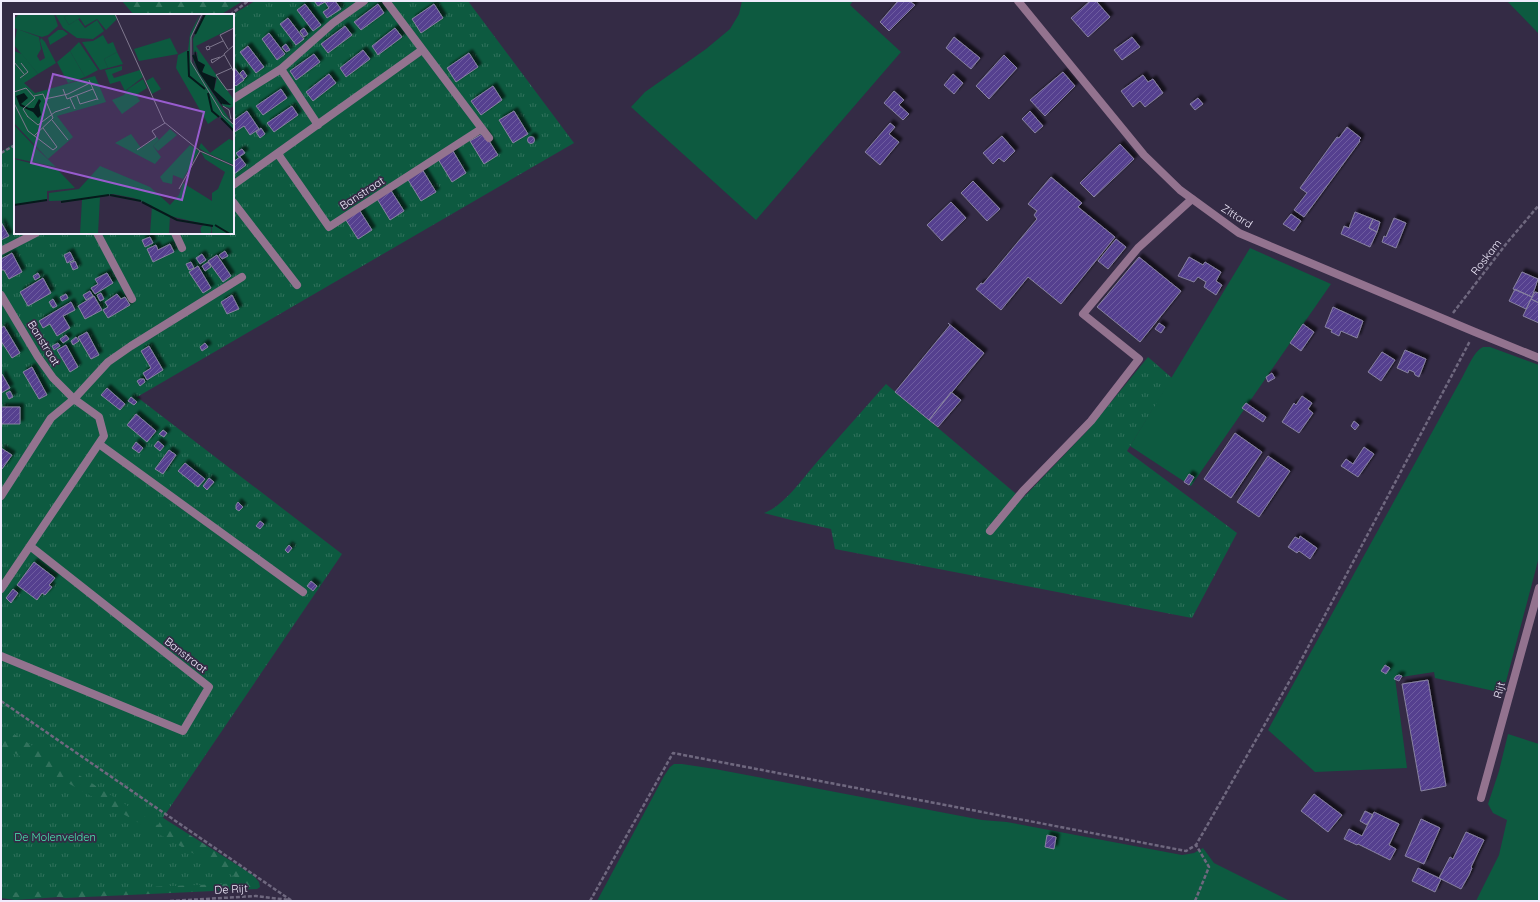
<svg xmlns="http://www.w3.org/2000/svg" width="1540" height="902" font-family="Quicksand,sans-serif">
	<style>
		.grass { fill: #0d5a40 }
		.forest { fill: url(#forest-firs) }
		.park { fill: url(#park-tufts) }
		.building { fill: url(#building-hatch); stroke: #8883a1; filter: url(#shadow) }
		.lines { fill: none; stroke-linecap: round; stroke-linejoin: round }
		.path { stroke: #6f687f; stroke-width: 2.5; stroke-dasharray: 4 2; stroke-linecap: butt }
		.service { stroke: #93738f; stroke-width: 8 }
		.minor { stroke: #93738f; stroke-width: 8 }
		.labels { text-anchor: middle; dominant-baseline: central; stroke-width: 3.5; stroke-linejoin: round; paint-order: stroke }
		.street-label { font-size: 11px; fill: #f0ebfc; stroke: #342b45 }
		.park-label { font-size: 11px; fill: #48eab0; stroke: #342b45 }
		.inset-river { fill: none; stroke: #06191b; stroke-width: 2 }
		.inset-road { fill: none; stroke: #7f788e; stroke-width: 1 }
		.view { fill: #985cce; fill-opacity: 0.15; stroke: #985cce; stroke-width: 2 }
		.inset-edge { fill: none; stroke: #f0ebfc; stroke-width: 2 }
	</style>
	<defs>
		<pattern id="forest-firs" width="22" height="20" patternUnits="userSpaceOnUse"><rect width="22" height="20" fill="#0d5a40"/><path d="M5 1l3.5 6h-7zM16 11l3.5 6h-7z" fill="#31725c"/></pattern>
		<pattern id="park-tufts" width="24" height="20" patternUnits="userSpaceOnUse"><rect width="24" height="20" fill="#0d5a40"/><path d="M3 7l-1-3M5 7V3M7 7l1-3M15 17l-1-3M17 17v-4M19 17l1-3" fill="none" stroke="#31725c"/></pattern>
		<pattern id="building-hatch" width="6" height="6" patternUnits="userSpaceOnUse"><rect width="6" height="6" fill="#553f8f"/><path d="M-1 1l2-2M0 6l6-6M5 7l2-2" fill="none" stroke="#6e5ba0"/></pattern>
		<filter id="shadow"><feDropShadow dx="3.5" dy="-3.5" stdDeviation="1" flood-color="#0009"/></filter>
	</defs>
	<rect width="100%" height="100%" fill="#342b45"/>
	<path class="grass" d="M742 1H853L850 5 901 52 756 220 631 107 645 92 706 49 730 29 739 14Z
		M1507 1H1539V34Z
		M1250 248 1331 284 1191 486 1130 446Z
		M1483 347H1490L1539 365V557L1503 693 1435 678 1434 672 1395 678 1407 768 1315 772 1268 730 1463 376C1468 367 1474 351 1483 347Z
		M1508 734 1539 744V901H1476L1499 855 1507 820 1493 813 1488 804 1499 771Z
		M674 764H682L715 769 982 820 1007 822 1182 855 1194 853 1203 848 1214 863 1290 901H597L664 776 670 767Z"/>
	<path class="forest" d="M122 1H243L220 15H134Z
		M1 715 253 875 259 882 260 887 257 889 65 898 59 897 15 900 1 898Z"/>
	<path class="park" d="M255 1H468L574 143 137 397 342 554 158 825 1 726V152L15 143V233H233V15H232Z
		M1148 357 1172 378 1127 451 1237 533 1192 618 835 549 831 529 791 520 764 513C784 506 803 478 817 462 840 436 863 410 886 384L1022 499 1089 429Z
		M1 746H2L246 883 1 893Z"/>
	<path class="building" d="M314 1H335L341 9 327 18 323 12 329 8 325 2 318 6Z
		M898 1H909L915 5 889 31 880 22Z
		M1090 1H1096L1110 17 1088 37 1071 18Z
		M305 4 321 25 313 31 297 10Z
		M378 4 384 13 361 30 354 22Z
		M434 4 443 18 421 33 412 19Z
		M288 18 304 39 296 45 280 24Z
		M345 26 352 35 328 53 321 44Z
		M304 28 308 34 304 37 300 31Z
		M395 28 402 37 378 55 372 46Z
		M269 33 285 54 277 60 262 39Z
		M954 37 980 58 971 69 946 48Z
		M1132 37 1140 47 1122 60 1114 50Z
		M286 44 290 50 286 52 282 47Z
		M248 46 264 67 256 73 240 52Z
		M363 50 370 59 346 77 340 68Z
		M469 53 478 67 456 82 447 68Z
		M314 54 320 62 296 80 290 71Z
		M1004 55 1017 68 989 99 976 86Z
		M233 66 244 80 236 86 233 83Z
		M243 70 247 76 244 79 240 73Z
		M1063 72 1075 86 1045 116 1030 100Z
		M329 74 336 83 313 101 306 92Z
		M953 74 963 83 954 94 944 85Z
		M1143 75 1148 82 1153 79 1163 93 1145 107 1140 101 1133 107 1121 91Z
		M493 86 502 100 481 115 471 101Z
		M281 89 287 98 263 115 256 106Z
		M894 91 904 100 899 105 909 114 903 120 884 103Z
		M1198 98 1203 104 1195 110 1190 104Z
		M292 106 298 115 274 132 267 123Z
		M247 111 259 129 250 135 244 126 233 133V121Z
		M514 111 528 134 513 143 499 120Z
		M1030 111 1043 126 1035 133 1022 119Z
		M890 123 895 127 889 134 899 142 880 165 865 152Z
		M1347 127 1361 138 1359 140 1360 141 1304 217 1294 210 1307 193 1300 188 1337 137 1339 138Z
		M261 128 265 134 260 138 256 132Z
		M484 133 498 155 484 164 470 141Z
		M1002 136 1015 151 1004 162 999 158 993 164 983 153Z
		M527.5 140a3.5 3.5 0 1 1 7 0a3.5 3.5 0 1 1-7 0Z
		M1120 144 1134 159 1094 197 1080 183Z
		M242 149 245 153 239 157 236 153Z
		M453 151 466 173 452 182 438 159Z
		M240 157 246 165 233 175V162Z
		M422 169 436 192 421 201 407 178Z
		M1051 177 1082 203 1078 207 1115 237 1061 304 1028 277 1001 310 976 289 981 283 983 284 1037 219 1034 215 1037 211 1028 204Z
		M973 181 1000 209 987 221 961 193Z
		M390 189 404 211 390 220 376 197Z
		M951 202 966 218 942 241 927 225Z
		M358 208 372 230 358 239 344 217Z
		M1355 212 1373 219 1369 228 1377 232 1370 247 1341 234 1344 226 1349 228Z
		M1291 214 1301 221 1294 231 1283 224Z
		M1394 218 1406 223 1396 248 1382 242 1384 236 1386 237Z
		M1373 219 1380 222 1377 232 1369 228Z
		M1 222 9 236 1 240Z
		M150 237 153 243 145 247 142 240Z
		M1116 239 1126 247 1108 269 1098 261Z
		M170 244 174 252 153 262 147 249 156 245 158 250Z
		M225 251 228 256 222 259 219 255Z
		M70 252 74 260 67 263 64 255Z
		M12 253 22 272 9 279 4 270H1V259Z
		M202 254 206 260 200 264 196 258Z
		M217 255 231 276 223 282 208 261Z
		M1139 257 1181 291 1140 342 1097 307Z
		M1189 257 1203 265 1205 262 1221 272 1216 281 1222 285 1216 295 1204 287 1206 282 1198 277 1194 282 1178 276Z
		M75 261 78 268 73 270 70 263Z
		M191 262 194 268 189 270 186 264Z
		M208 262 211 267 205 271 202 266Z
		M198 266 211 288 203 293 189 272Z
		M1522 272 1538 279 1532 297 1513 289Z
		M38 273 40 277 35 280 33 276Z
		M107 273 113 283 95 294 91 288 98 284 95 279Z
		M43 278 51 293 28 306 20 292Z
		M1515 289 1532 297 1526 309 1509 301Z
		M90 291 93 296 86 300 83 295Z
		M1535 292 1539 293V303L1531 299Z
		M101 293 104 299 100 301 97 295Z
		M66 294 68 298 62 301 60 297Z
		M117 294 121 299 125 297 130 305 108 318 103 310 108 307 105 302Z
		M232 295 239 309 227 314 221 302Z
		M94 296 102 310 85 319 78 306Z
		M53 299 57 306 53 308 49 302Z
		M1531 299 1539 303V323L1523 316Z
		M71 302 75 310 63 316 70 328 57 336 50 324 43 328 39 321Z
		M1333 307 1363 321 1357 338 1341 331 1339 336 1331 332 1332 330 1325 327Z
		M948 323 984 353 929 420 895 392 950 325Z
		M1159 323 1165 327 1161 333 1155 329Z
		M1303 324 1314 332 1301 351 1290 343Z
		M4 326 20 353 12 358 1 341V328Z
		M87 332 99 355 91 359 78 337Z
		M66 335 69 339 63 343 60 339Z
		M76 337 79 341 73 345 71 341Z
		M58 343 60 346 54 350 52 346Z
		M205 343 208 347 202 351 200 347Z
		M66 345 78 367 70 372 57 350Z
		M149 346 163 370 147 380 143 373 151 368 141 351Z
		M1405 350 1426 359 1419 377 1415 375 1414 372 1409 370 1408 373 1397 368Z
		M1382 352 1395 360 1381 381 1368 372Z
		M32 367 47 395 39 399 23 372Z
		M1272 373 1275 378 1268 382 1266 377Z
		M2 374 10 388 1 393V375Z
		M140 379H144L145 382 140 386 137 381Z
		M107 388 125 404 120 410 101 395Z
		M10 391 13 397 9 399 6 393Z
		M951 392 961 400 938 427 929 420Z
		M1302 396 1312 403 1308 409 1313 413 1299 433 1282 422 1294 403 1296 405Z
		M131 397 137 402 134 405 128 401Z
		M1246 403 1266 417 1263 422 1242 408Z
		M1 407H20V424H1Z
		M136 414 156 431 147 442 127 425Z
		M1354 421 1359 425 1355 430 1351 426Z
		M163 430 167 433 164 437 159 434Z
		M1235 433 1262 452 1231 498 1204 479Z
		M158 441 164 446 160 451 154 446Z
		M136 442 143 448 139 453 132 448Z
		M1364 447 1374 454 1358 477 1341 466 1346 459 1353 464Z
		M1 448 12 455 2 469 1 468Z
		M169 450 176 455 163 474 155 469Z
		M1268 456 1290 471 1259 517 1237 502Z
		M185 463 205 479 198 487 178 471Z
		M1189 474 1194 477 1189 485 1184 482Z
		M209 478 214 482 207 490 203 486Z
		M238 502 243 507 239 511 236 509V505Z
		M260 521 264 524 260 529 256 526Z
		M1300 536 1317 548 1310 559 1299 551 1297 553 1288 547 1295 537 1299 539Z
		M289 545 292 548 288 553 285 550Z
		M34 562 55 578 49 585 52 587 45 595 42 593 37 600 17 585Z
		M311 581 317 586 313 591 307 586Z
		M13 589 18 593 11 603 6 598Z
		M1385 665 1390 668 1386 674 1381 671Z
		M1399 675 1402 676 1399 681 1394 679 1396 676Z
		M1428 680 1446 786 1421 791 1402 684Z
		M1314 794 1342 815 1328 832 1301 811Z
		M1365 811 1373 815 1367 825 1360 821Z
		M1374 812 1399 824 1389 845 1396 849 1390 860 1358 844 1357 845 1344 839 1349 829 1362 836Z
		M1421 819 1440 828 1424 864 1405 856Z
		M1466 832 1484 840 1471 867 1472 868 1469 875 1461 889 1439 878 1450 857 1453 859Z
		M1047 835 1056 837 1054 849 1045 847Z
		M1418 868 1441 879 1435 892 1412 881Z"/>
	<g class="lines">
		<path class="path" d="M230 15 248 1
			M1 153 15 145
			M1453 313 1506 244 1539 205
			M1 701 292 901
			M170 901 256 896 289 900
			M590 901 673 753 1186 851 1196 845 1297 668 1470 341
			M1195 901 1209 867 1196 845"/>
		<path class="service" d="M386 1 489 138
			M281 69 318 125
			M233 99 281 69 333 23 364 1
			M278 154 329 227 481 129
			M233 185 422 50
			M233 202 297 285
			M97 233 132 299
			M175 233 182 248
			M1 251 36 233
			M1 295 38 357 53 378 74 399 99 417 104 436 1 589
			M99 444 303 592
			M1 496 51 418 74 399 108 362 131 346 242 277
			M990 531 1023 491 1091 421 1139 359 1083 314 1138 248 1192 199
			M1 656 183 731 209 687 30 546"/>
		<path class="minor" d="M1018 1 1144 155 1180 190 1239 233 1475 332 1539 358
			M1481 798 1539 588"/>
	</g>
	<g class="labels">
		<g class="street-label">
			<text transform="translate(362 193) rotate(-33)">Banstraat</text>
			<text transform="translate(1237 216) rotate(32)">Zittard</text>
			<text transform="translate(1486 257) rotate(-52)">Roskam</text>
			<text transform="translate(44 343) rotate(58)">Banstraat</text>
			<text transform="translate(186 655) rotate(38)">Banstraat</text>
			<text transform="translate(1499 690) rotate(-75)">Rijt</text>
			<text transform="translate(231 889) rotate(-3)">De Rijt</text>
		</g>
		<g class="park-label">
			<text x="55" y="837">De Molenvelden</text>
		</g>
	</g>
	<g transform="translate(14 14)">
		<rect width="220" height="220" fill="#342b45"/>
		<path d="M55 0H63L66 4 55 11 50 3ZM186 0 176 28V45L220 112V117L207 105V101L194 110 162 54 164 41 174 36 176 20ZM191 0H220V13L182 32 220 86V92L216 94 209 92 180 48 179 25ZM179 38H183L184 47 191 51 188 54 189 59 203 64 200 76 217 91 209 90 186 58ZM65 28 84 56 71 63 56 37ZM103 38 109 50 94 54 90 45ZM139 63 147 75 138 80 132 67ZM129 65 133 74 122 81 126 87 108 100 98 86 110 81 114 75ZM156 115 163 121 144 137 139 132ZM176 131 185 137 169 165 159 161 158 170 149 168 146 163ZM187 138 220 153V220H198V212L156 202 155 220H136L138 192 120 184 99 180 86 183 84 220H66L68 186 35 187V179L65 175 86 152 136 173 156 191 165 181 169 169 198 187V179L204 175 211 158 191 145ZM0 145 44 156 61 174 33 177V186L0 191Z" fill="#0d5a40" fill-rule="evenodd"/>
		<path d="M5 0H40L44 12 34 21 28 23 0 14V5ZM41 0H55L50 3 55 11 64 5 71 14 83 6 90 17 79 25 63 24 49 14ZM63 0H101L103 5 92 16 83 5 71 12ZM3 15 25 23 27 35 23 42 26 47 31 44 26 27 27 24 31 28 42 49 24 60 0 31ZM44 16H49L54 20 36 31 34 24ZM89 21 94 30 99 28 103 38 90 45 94 54 86 56 68 28 79 27ZM156 24 164 40 125 47 120 35ZM56 37 71 63 54 69 43 48ZM108 52V56L98 60 100 64 126 56 129 63 111 77 106 67 96 70 91 56ZM215 125 220 127V151L191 138 185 134 187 129 196 139ZM186.5 216a5.5 5.5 0 1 1 11 0a5.5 5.5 0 1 1-11 0Z" fill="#0d5a40"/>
		<path d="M0 37 8 40 24 60 10 69 21 79 81 62 92 88 43 102 59 123 34 145 0 109ZM0 111 21 133 42 153 0 144ZM117 120 127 134 143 123 145 126 139 132 147 143 141 150 101 129Z" fill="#0d5a40"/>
		<path d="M181 36 184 47 191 51 188 58 202 64 200 76 217 91 209 90 186 58 180 44ZM10 79 14 84 7 90 15 94H20L25 85 27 87 25 91 27 101 24 104 19 98 6 92 2 82Z" fill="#06191b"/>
		<path class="inset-river" d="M181 20 191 0M174 37 175 62 191 75M179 41 186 58 208 90M194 79 198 97 205 103M207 104 220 117M96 181 127 187M47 188 95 181M128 188 163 206 199 212M0 191 33 186M201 211 216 220"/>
		<path class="inset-road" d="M101 0 150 108 186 137 220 152M188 0 177 23V48L209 101 220 111M220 31 210 40 220 58M195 32 196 35 193 36 192 33ZM196 33 209 27M214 35 206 21 220 14M206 43 197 46 198 49 210 41M0 48 10 60M218 54 202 61 213 76 220 75M6 64 14 58 7 49M75 66 84 86M49 75 53 85 79 75M0 78 12 74 21 84 9 95 14 103M20 82 29 80 39 104 20 122M63 82 66 90 83 85M56 84 61 95M31 85 54 80 76 69M0 89 14 117 39 136 43 133 29 114M209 92 215 96 217 105M13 102 24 111 41 98 56 93M38 106 54 126M123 136 142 123 138 117 151 109M165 175 186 137"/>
		<path class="view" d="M39 60 190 98 168 186 17 149Z"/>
		<rect width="220" height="220" class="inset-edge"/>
	</g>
	<rect width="1540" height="902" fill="none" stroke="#f0ebfc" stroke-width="4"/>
</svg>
